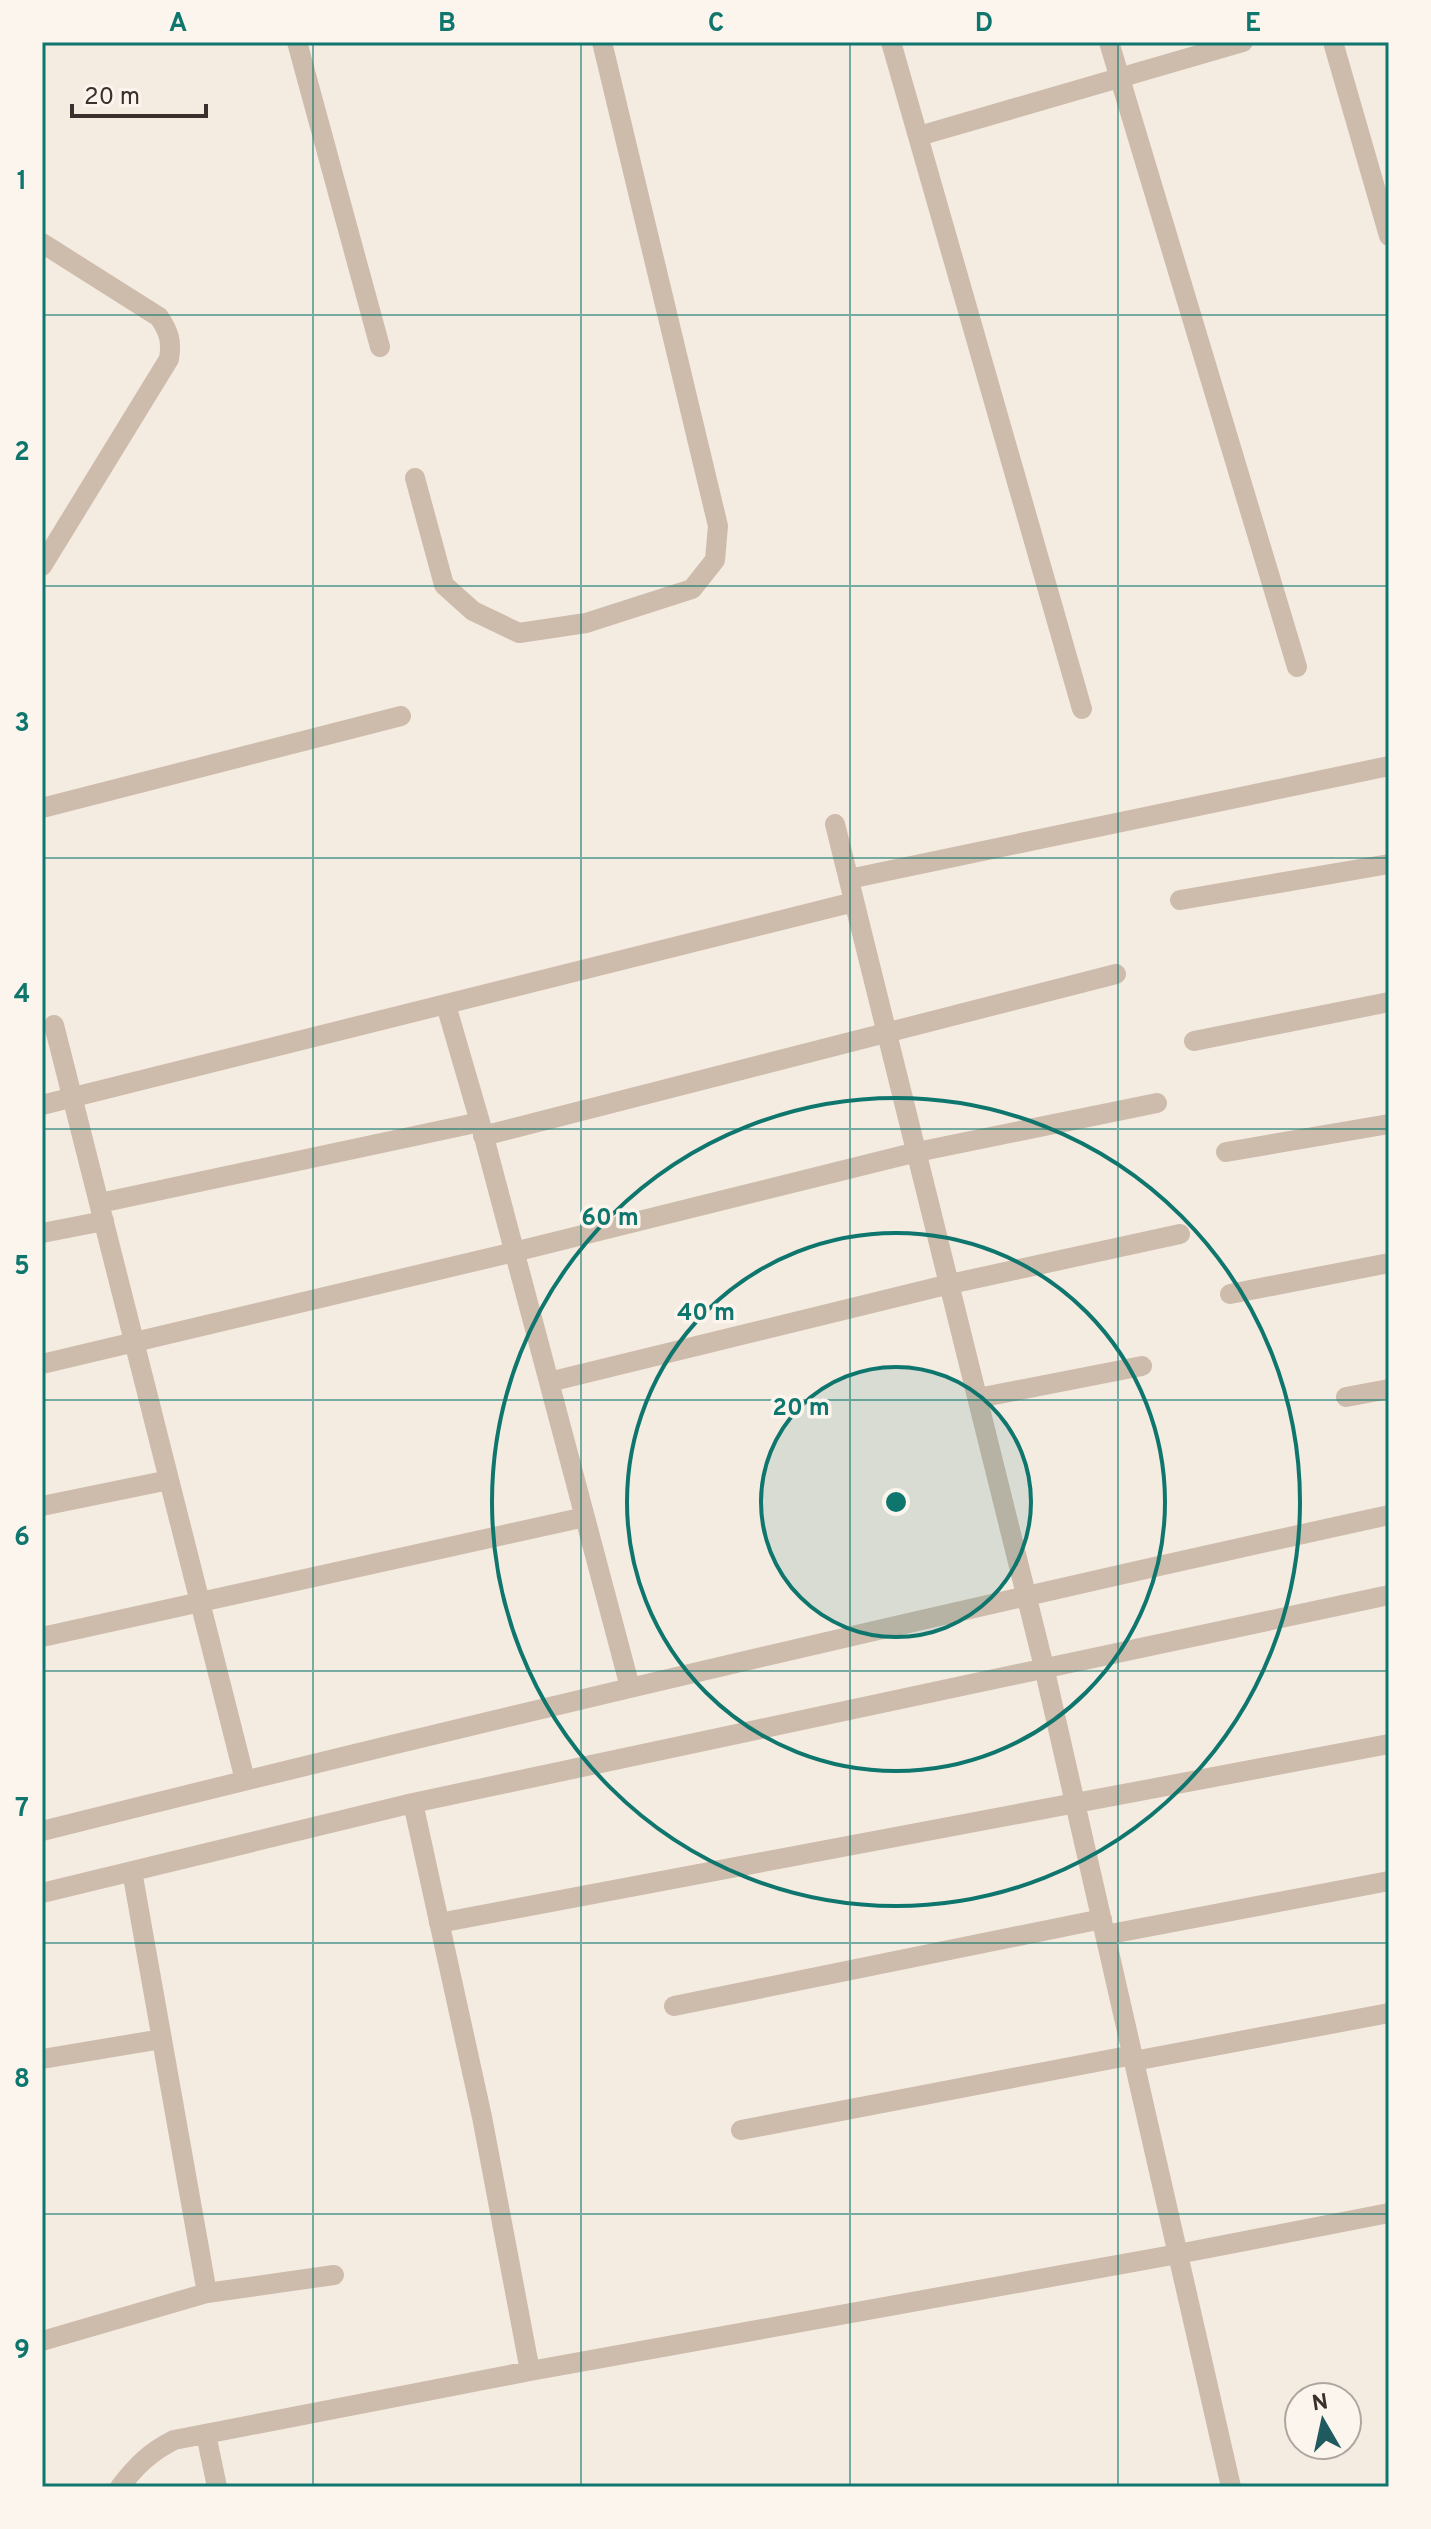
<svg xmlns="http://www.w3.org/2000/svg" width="1431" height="2529" font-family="Overpass,sans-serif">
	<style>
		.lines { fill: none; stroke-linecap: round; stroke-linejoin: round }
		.lane { stroke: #cdbbac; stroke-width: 20 }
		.street { stroke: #cdbbac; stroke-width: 20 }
		.grid { fill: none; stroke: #0f766e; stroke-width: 2; stroke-opacity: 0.55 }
		.ring { fill: none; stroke: #0f766e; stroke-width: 4 }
		.centre { fill: #0f766e; stroke: #fbf5ee; stroke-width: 4 }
		.ring-label { font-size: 24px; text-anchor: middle; font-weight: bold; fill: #0f766e; stroke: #fbf5ee; stroke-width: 7; stroke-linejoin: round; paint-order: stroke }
		.neatline { fill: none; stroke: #0f766e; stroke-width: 3 }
		.grid-label { font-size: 26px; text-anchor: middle; font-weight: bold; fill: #0f766e }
	</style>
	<rect width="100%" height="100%" fill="#f4ebe1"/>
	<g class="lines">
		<path class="lane" d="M297 42 380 347
			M42 243 159 317C169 332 172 341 169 359L42 566
			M415 478 444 585 473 611 519 633 586 623 692 589 715 560 718 526 602 42
			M42 808 401 716"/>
		<path class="street" d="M891 42 1082 709
			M1109 42 1297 667
			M1333 42 1389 236
			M919 136 1243 42
			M835 824 1044 1667 1231 2487
			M849 879 1389 766
			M1180 900 1389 864
			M446 1005 480 1122 630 1687
			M54 1025 245 1780
			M1194 1041 1389 1002
			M42 1105 854 902
			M483 1136 1116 974
			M1226 1152 1389 1124
			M100 1203 480 1122
			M42 1233 104 1221
			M1230 1294 1389 1263
			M42 1364 514 1252 917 1152 1157 1103
			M549 1382 950 1284 1180 1234
			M1346 1397 1389 1389
			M978 1398 1142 1366
			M42 1506 169 1480
			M42 1637 585 1517
			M413 1803 482 2117 530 2371
			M42 1831C490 1719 938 1614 1389 1515
			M132 1871 207 2293
			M42 1893 413 1803 1389 1595
			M439 1923 1389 1744
			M1105 1935 1389 1881
			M674 2006 1102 1919
			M42 2059 162 2039
			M1134 2061 1389 2013
			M741 2130 1133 2055
			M42 2341 207 2293 334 2275
			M206 2434 217 2487
			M120 2487C136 2466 150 2452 174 2440L530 2371 1178 2254 1389 2213"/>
	</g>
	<path class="grid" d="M313 42V2487M581 42V2487M850 42V2487M1118 42V2487M42 315H1389M42 586H1389M42 858H1389M42 1129H1389M42 1400H1389M42 1671H1389M42 1943H1389M42 2214H1389"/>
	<circle cx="896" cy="1502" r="135" fill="#0f766e" fill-opacity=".12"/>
	<g class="ring">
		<circle cx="896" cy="1502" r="135"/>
		<circle cx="896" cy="1502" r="269"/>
		<circle cx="896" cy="1502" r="404"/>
	</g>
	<circle cx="896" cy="1502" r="12" class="centre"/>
	<g class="ring-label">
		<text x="610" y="1225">60 m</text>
		<text x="706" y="1320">40 m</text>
		<text x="801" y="1415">20 m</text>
	</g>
	<rect width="1431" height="2529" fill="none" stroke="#fbf5ee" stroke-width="88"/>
	<g transform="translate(1323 2421) rotate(351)"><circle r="38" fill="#fbf5ee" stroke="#aea6a0" stroke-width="2"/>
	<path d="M0-6L14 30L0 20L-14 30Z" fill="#1f5a5e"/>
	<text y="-12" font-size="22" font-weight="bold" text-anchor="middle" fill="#3b302b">N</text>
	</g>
	<path d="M72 104v12h134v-12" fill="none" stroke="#3b302b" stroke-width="4"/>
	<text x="84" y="104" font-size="24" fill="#3b302b" stroke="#fbf5ee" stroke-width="6" paint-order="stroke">20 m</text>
	<rect x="44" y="44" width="1343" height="2441" class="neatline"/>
	<g class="grid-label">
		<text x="178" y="31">A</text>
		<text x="447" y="31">B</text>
		<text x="716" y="31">C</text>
		<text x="984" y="31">D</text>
		<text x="1253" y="31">E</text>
		<text x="22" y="189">1</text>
		<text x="22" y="460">2</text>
		<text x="22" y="731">3</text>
		<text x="22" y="1002">4</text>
		<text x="22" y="1274">5</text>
		<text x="22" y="1545">6</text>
		<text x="22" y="1816">7</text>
		<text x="22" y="2087">8</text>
		<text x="22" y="2358">9</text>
	</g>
</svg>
